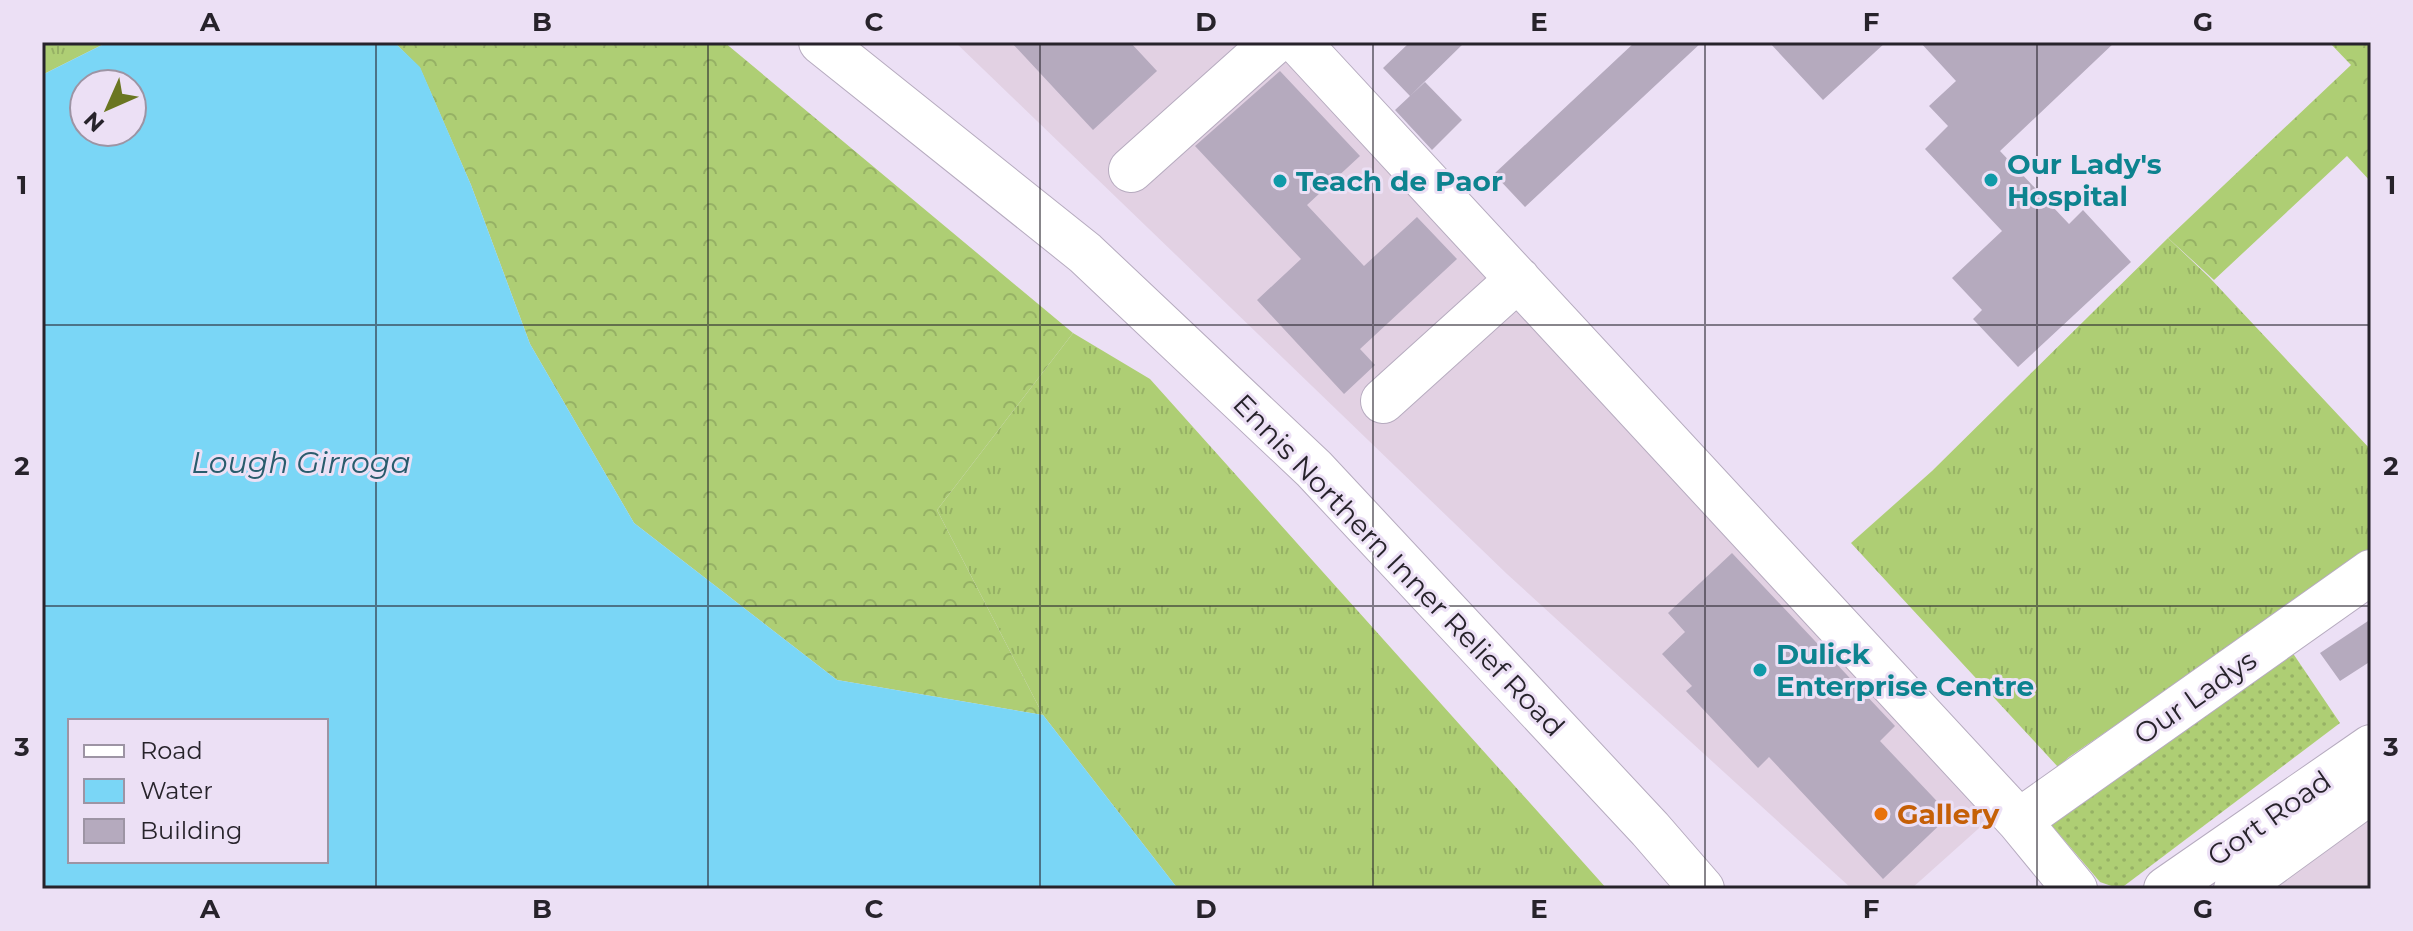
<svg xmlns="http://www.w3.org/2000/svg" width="2413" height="931" font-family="Montserrat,sans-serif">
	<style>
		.industrial { fill: #e2d1e3 }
		.grass { fill: url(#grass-tufts) }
		.forest { fill: url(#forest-crowns) }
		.garden { fill: url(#garden-dots) }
		.water { fill: #7ad6f6; fill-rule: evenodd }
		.building { fill: #b5aabe }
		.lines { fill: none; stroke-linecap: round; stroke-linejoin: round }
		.minor-casing { stroke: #b6abbf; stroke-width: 46 }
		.major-casing { stroke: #b6abbf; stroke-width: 46 }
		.minor { stroke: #fff; stroke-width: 44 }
		.major { stroke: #fff; stroke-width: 44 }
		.grid { fill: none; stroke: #27232b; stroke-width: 2; stroke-opacity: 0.55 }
		.culture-dot { fill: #0f9aa8; stroke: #ece0f5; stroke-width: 3 }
		.food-dot { fill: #e8710a; stroke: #ece0f5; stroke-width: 3 }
		.labels { text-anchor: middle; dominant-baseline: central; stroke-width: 6; stroke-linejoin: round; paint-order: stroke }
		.culture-label { font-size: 28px; font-weight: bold; fill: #0d838f; stroke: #ece0f5; text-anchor: start }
		.street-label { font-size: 28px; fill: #27232b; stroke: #ece0f5 }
		.food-label { font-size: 28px; font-weight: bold; fill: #c56008; stroke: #ece0f5; text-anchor: start }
		.water-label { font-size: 30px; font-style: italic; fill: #295c6d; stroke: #ece0f5 }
		.neatline { fill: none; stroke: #27232b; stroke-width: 3 }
		.grid-label { font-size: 26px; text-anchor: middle; font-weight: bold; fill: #27232b }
	</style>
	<defs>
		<pattern id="grass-tufts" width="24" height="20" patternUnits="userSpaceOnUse" patternTransform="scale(2)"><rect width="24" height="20" fill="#aece74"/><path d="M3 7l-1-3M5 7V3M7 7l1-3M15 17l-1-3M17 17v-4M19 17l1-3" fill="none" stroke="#96b165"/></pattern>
		<pattern id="forest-crowns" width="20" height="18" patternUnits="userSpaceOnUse" patternTransform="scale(2)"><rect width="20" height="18" fill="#aece74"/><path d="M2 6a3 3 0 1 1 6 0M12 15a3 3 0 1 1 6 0" fill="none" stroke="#96b165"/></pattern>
		<pattern id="garden-dots" width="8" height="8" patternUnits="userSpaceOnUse" patternTransform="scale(2)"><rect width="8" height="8" fill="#aece74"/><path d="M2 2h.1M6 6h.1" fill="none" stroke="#96b165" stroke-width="1.8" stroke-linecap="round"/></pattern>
	</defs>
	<rect width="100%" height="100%" fill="#ece0f5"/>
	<path class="industrial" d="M955 42H1273L1906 714 1987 821 1911 889H1852L1507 574Z
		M2371 816V889H2268Z"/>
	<path class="grass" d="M42 42H108L42 75Z
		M2168 238 2209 277 2371 450V551L2069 757 2058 767 1851 543 1932 471Z
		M1073 333 1150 379 1607 889H1178L1043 715 937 510Z"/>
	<path class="forest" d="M394 42H724L1073 333 937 510 1043 715 837 680 634 523 530 344 471 185 420 68Z
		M2329 42H2371V182L2347 156 2214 280 2168 238 2351 65Z"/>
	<path class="garden" d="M2288 646 2340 723 2120 889 2100 882 2047 820Z"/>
	<path class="water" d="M108 42H394L420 67 471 185 530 344 634 523 837 680 1043 715 1178 889H42V75ZM84 84H132V132H84ZM70 721H326V861H70Z"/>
	<path class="building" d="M1011 42H1130L1157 71 1093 130Z
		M1410 42H1465L1410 96 1383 68Z
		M1635 42H1702L1525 207 1494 174Z
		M1769 42H1886L1823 100Z
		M1920 42H2115L2000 151 2069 224 2083 210 2131 262 2018 367 1973 319 1982 310 1952 278 2002 231 1925 149 1948 126 1929 106 1956 81Z
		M1280 71 1360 156 1307 205 1364 266 1417 217 1457 259 1360 349 1375 365 1344 394 1257 300 1301 259 1195 146Z
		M1425 82 1462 120 1432 150 1395 110Z
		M1732 553 1895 726 1880 741 1950 815 1883 879 1769 757 1758 768 1686 691 1692 686 1662 654 1685 632 1668 613Z
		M2371 619V661L2340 681 2320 653Z"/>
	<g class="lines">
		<g class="minor-casing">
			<path id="minor" d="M821 42 1085 253 1314 469 1650 829 1702 889
				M1298 42 2019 821 2075 889
				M1131 170 1274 42
				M1383 401 1518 279
				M2019 821 2371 572"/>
		</g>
		<g class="major-casing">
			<path id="major" d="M2166 889 2371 747
				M2236 889 2371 791"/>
		</g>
		<use href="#minor" class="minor"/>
		<use href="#major" class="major"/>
	</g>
	<path class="grid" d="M376 42V889M708 42V889M1040 42V889M1373 42V889M1705 42V889M2037 42V889M42 325H2371M42 606H2371"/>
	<g class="culture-dot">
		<circle cx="1991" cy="180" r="8"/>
		<circle cx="1280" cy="181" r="8"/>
		<circle cx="1760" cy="670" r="8"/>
	</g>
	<circle class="food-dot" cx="1881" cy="814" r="8"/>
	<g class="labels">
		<g class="culture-label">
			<text x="2007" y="164">Our Lady's<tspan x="2007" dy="32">Hospital</tspan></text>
			<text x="1296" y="181">Teach de Paor</text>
			<text x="1776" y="654">Dulick<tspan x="1776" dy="32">Enterprise Centre</tspan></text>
		</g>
		<g class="street-label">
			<text transform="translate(1399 565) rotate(46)">Ennis Northern Inner Relief Road</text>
			<text transform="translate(2195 697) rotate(-35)">Our Ladys</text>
			<text transform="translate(2269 818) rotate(-35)">Gort Road</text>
		</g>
		<g class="food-label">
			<text x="1897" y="814">Gallery</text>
		</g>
		<g class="water-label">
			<text x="301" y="462">Lough Girroga</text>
		</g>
	</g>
	<rect width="2413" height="931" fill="none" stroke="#ece0f5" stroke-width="88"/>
	<rect x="68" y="719" width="260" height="144" fill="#ece0f5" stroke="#9d94a4" stroke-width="2"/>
	<rect x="84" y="745" width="40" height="12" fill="#ffffff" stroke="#9d94a4" stroke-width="2"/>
	<text x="140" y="759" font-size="24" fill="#27232b">Road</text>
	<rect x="84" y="779" width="40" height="24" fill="#7ad6f6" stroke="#9d94a4" stroke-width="2"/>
	<text x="140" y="799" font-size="24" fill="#27232b">Water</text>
	<rect x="84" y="819" width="40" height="24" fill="#b5aabe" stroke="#9d94a4" stroke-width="2"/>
	<text x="140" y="839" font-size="24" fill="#27232b">Building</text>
	<g transform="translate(108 108) rotate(225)"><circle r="38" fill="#ece0f5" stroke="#9d94a4" stroke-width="2"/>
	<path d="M0-6L14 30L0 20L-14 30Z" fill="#6a7621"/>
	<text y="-12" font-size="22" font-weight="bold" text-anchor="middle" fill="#27232b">N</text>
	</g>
	<rect x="44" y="44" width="2325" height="843" class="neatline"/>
	<g class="grid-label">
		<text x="210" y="31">A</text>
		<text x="542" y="31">B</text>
		<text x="874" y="31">C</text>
		<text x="1206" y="31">D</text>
		<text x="1539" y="31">E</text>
		<text x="1871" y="31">F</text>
		<text x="2203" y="31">G</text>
		<text x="22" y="194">1</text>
		<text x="2391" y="194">1</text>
		<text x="22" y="475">2</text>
		<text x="2391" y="475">2</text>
		<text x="22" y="756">3</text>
		<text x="2391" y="756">3</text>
		<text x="210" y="918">A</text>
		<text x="542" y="918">B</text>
		<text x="874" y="918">C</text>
		<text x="1206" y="918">D</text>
		<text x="1539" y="918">E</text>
		<text x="1871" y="918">F</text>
		<text x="2203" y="918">G</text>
	</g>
</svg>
